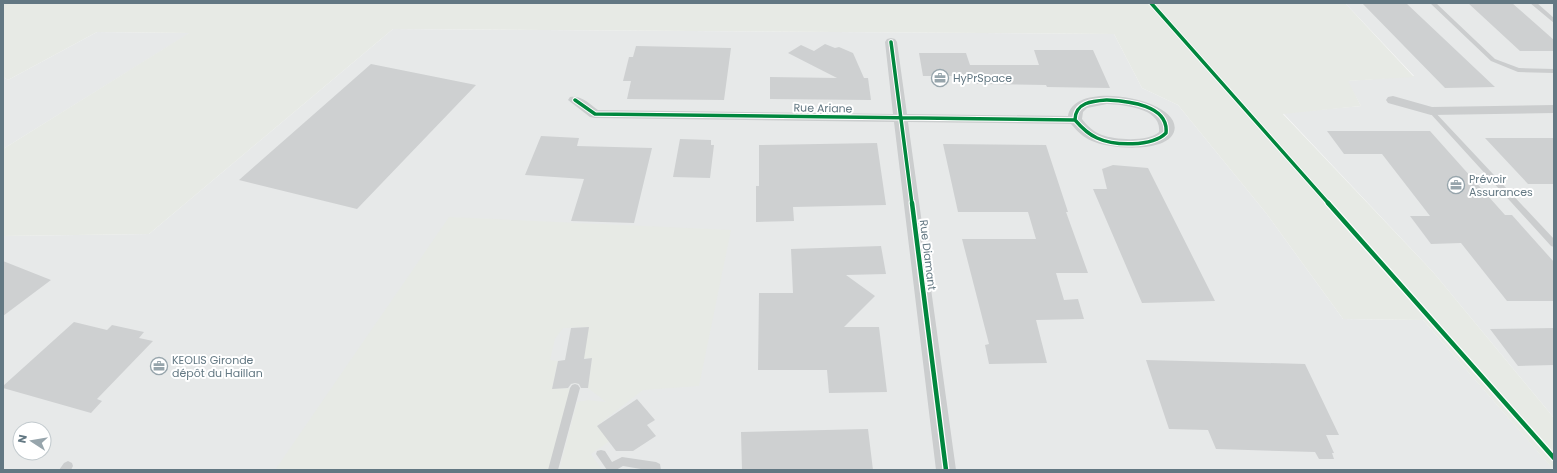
<svg xmlns="http://www.w3.org/2000/svg" width="1557" height="473" font-family="Poppins,sans-serif">
	<style>
		.built { fill: #e7e9e9; fill-rule: evenodd }
		.green { fill: #e7eae5 }
		.building { fill: #ced0d1 }
		.lines { fill: none; stroke-linecap: round; stroke-linejoin: round }
		.lane { fill: #cbcdce; fill-rule: evenodd }
		.street { fill: #cbcdce; fill-rule: evenodd }
		.cycleway-far1-casing { stroke: #fff; stroke-width: 5.5 }
		.cycleway-casing { stroke: #fff; stroke-width: 7 }
		.cycleway-far1 { stroke: #00873e; stroke-width: 3.5 }
		.cycleway { stroke: #00873e; stroke-width: 4.5 }
		.labels { text-anchor: middle; dominant-baseline: central; stroke-width: 4; stroke-linejoin: round; paint-order: stroke }
		.poi-label { font-size: 11px; fill: #637883; stroke: #fff; text-anchor: start }
		.street-label { font-size: 11px; fill: #637883; stroke: #fff }
	</style>
	<rect width="100%" height="100%" fill="#f8f8f8"/>
	<path class="built" d="M1345 3H1554V418L1433 272 1283 113 1361 106 1347 81 1414 76Z
		M393 29 1114 34 1142 88 1178 105 1266 213 1343 319 1423 320 1554 470H3V236L149 234ZM20 429H44V453H20Z
		M97 32 190 33 3 149V77L8 80Z"/>
	<path class="green" d="M3 3H1345L1414 77 1348 81 1361 106 1283 114 1433 272 1554 418V468H1552L1423 320 1343 319 1266 213 1178 105 1142 88 1114 34 393 29 149 234 3 236V149L189 33 97 32 8 80 3 77Z
		M449 217 731 230 699 386 643 390 598 425 610 441 591 454 602 470H559L577 402 588 400 606 402 588 388 592 358 576 359 588 327 563 328 555 339 550 360 558 361 552 389 575 388 553 470H275Z"/>
	<path class="building" d="M1362 3H1406L1495 87 1445 88Z
		M1468 3H1512L1554 40V51H1520Z
		M825 44 835 48 839 47 853 53 864 78H868L871 100 770 99V77L837 78 788 53 801 45 814 51Z
		M636 46 731 48 724 100 627 99 631 81H623L629 57H633Z
		M1034 50H1093L1110 88 1047 87 1046 85 974 84 972 76H923L919 53H966L970 65H1039Z
		M371 64 476 85 357 209 239 180Z
		M1327 131H1430L1505 215H1512L1554 262V301H1507L1461 243 1431 244 1410 216H1430L1382 154H1344Z
		M541 136 579 138 577 146 652 148 634 223 571 221 584 179 525 175Z
		M1485 138H1554V184H1528Z
		M680 139 711 140V145H714L710 178 673 177Z
		M877 143 886 205 793 207 794 221 756 222V186H759V145Z
		M943 144 1046 145 1068 212H1066L1088 273H1056L1064 300 1078 299 1084 319 1036 320 1047 363 989 364 985 345 989 344 962 239H1036L1028 212H958Z
		M1113 165 1148 168 1215 301 1142 303 1093 189H1107L1102 169Z
		M881 246 886 274 846 275 875 296 844 327H879L887 392 829 393 827 370H758L759 293H793L791 249Z
		M3 261 51 280 3 316Z
		M74 322 107 330 112 325 144 332 139 338 153 341 97 399 102 401 91 413 3 388V386Z
		M589 327 584 359 592 358 588 388H581L579 384 575 383 571 384 568 388 552 389 558 361 565 360 571 328Z
		M1554 328V365L1518 366 1490 329Z
		M1146 360 1305 364 1339 435H1326L1334 453H1332L1334 459H1319L1315 452 1216 449 1208 430 1169 429Z
		M637 399 655 420 647 425 656 436 633 451H616L597 426Z
		M868 429 873 470H742L741 432Z"/>
	<g class="lines">
		<path class="lane" d="M1430 3H1436L1495 59 1519 68 1554 69V73L1518 72 1491 61Z
			M1530 3H1537L1554 18V23Z
			M1431 109 1433 110 1554 239V247L1551 246 1429 112 1428 111Z
			M575 384 578 385 580 388 558 470H548L570 388 572 385Z
			M601 450 605 451 612 462 622 457 656 462 660 464 661 470H647L623 466 616 470H607L596 454 597 451Z
			M68 461 72 463 73 466 71 470H59L64 463Z"/>
		<path class="street" d="M891 38 895 39 897 42 907 114 1068 116C1074 77 1190 101 1173 134 1163 153 1109 149 1092 141 1084 138 1077 131 1071 124L908 122 956 470H936L894 122 595 118 590 117 568 100 570 97C581 95 590 104 598 110L893 114 885 42 887 39ZM1107 104C1124 105 1162 108 1159 132 1149 142 1115 140 1102 135 1094 132 1087 126 1082 119L1083 112 1087 108Z
			M1393 96 1432 107 1554 105V113L1431 115 1388 103 1386 100 1388 97Z"/>
		<g class="cycleway-far1-casing">
			<path id="cycleway-far1" d="M1151 3 1329 204
				M891 42 912 204
				M575 100 595 114 1075 120
				M1107 100C1128 101 1169 105 1166 133 1152 147 1114 146 1097 138 1088 134 1081 127 1075 120 1075 102 1093 101 1107 100Z"/>
		</g>
		<g class="cycleway-casing">
			<path id="cycleway" d="M912 203 946 470
				M1328 203 1554 458"/>
		</g>
		<use href="#cycleway-far1" class="cycleway-far1"/>
		<use href="#cycleway" class="cycleway"/>
	</g>
	<defs>
		<g id="office-ring" transform="scale(0.9)"><circle r="9.5" fill="#fff" stroke="#97a5ac" stroke-width="1.5"/><path d="M-6-3h4V-5.5h4V-3h4V5H-6ZM-1-4.5V-3h2v-1.5ZM-6 0V1H6V0Z" fill="#97a5ac"/></g>
	</defs>
	<g fill-rule="evenodd">
		<use href="#office-ring" x="940" y="78"/>
		<use href="#office-ring" x="1456" y="185"/>
		<use href="#office-ring" x="159" y="366"/>
	</g>
	<g class="labels">
		<g class="poi-label">
			<text x="953" y="78">HyPrSpace</text>
			<text x="1469" y="179">Prévoir<tspan x="1469" dy="13">Assurances</tspan></text>
			<text x="172" y="360">KEOLIS Gironde<tspan x="172" dy="13">dépôt du Haillan</tspan></text>
		</g>
		<g class="street-label">
			<text transform="translate(823 108) rotate(1)">Rue Ariane</text>
			<text transform="translate(928 255) rotate(83)">Rue Diamant</text>
		</g>
	</g>
	<rect width="1557" height="473" fill="none" stroke="#637883" stroke-width="8"/>
	<g transform="translate(32 441) rotate(282)"><circle r="19" fill="#ffffff" stroke="#c1c9cd"/>
	<path d="M0-3L7 15L0 10L-7 15Z" fill="#97a5ac"/>
	<text y="-6" font-size="11" font-weight="bold" text-anchor="middle" fill="#637883">N</text>
	</g>
</svg>
